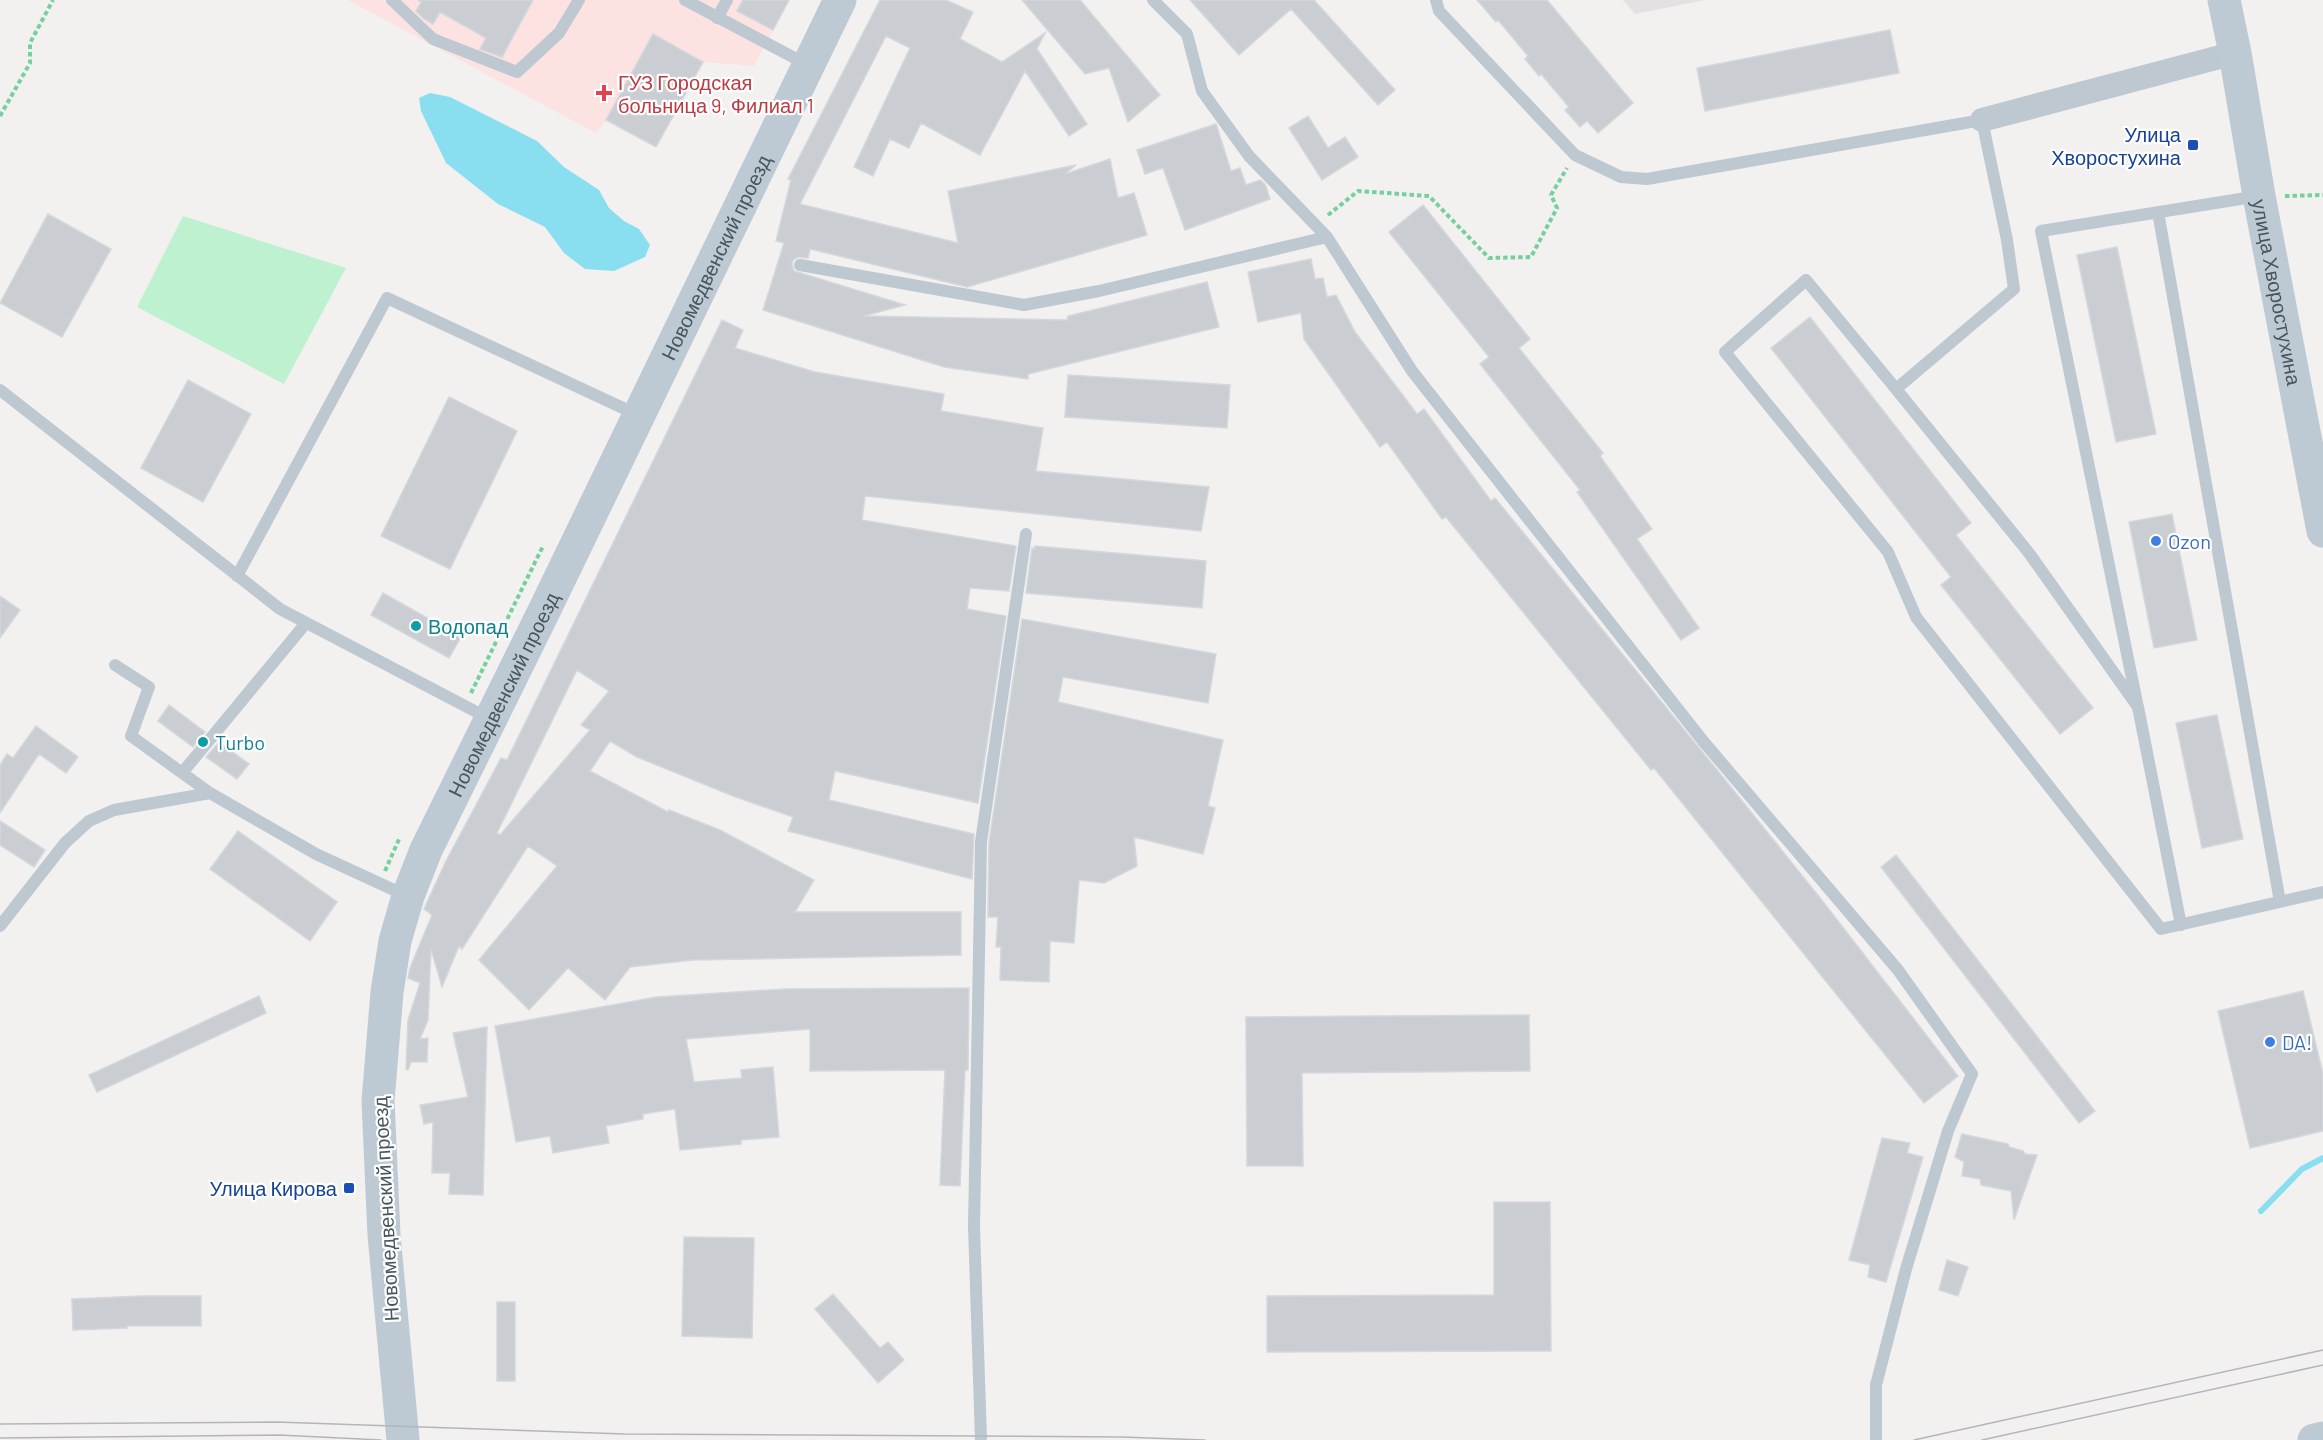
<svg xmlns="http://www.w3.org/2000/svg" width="2323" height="1440" font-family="Barlow,sans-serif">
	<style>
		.education { fill: #e4e1e2 }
		.medical { fill: #fce2e1 }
		.green { fill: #bef1cf }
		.water { fill: #89dfef }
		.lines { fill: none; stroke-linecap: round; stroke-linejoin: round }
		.stream { stroke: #89dfef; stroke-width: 6 }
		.building { fill: #caced3; stroke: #d4d7dc; stroke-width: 1.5; fill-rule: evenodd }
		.path { stroke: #74d19e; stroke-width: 4; stroke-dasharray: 4.5 3; stroke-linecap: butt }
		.lane { stroke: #bdc8d0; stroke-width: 12 }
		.street { stroke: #bdc8d0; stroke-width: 24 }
		.secondary { stroke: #bdcad4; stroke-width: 33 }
		.tram { stroke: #b2b6bb; stroke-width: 1.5 }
		.health-dot { fill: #e0444e; stroke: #fff; stroke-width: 2 }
		.transit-dot { fill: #1a4fb4; stroke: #fff; stroke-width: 2 }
		.shop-dot { fill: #3f7fe0; stroke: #fff; stroke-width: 2 }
		.culture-dot { fill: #0f9aa8; stroke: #fff; stroke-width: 2 }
		.labels { text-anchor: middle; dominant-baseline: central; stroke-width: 4.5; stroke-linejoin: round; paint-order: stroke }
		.health-label { font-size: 20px; fill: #be3a42; stroke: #fff; text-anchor: start }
		.transit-label { font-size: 20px; fill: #164399; stroke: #fff; text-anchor: end }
		.street-label { font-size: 20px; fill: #47555f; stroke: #fff }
		.shop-label { font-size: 20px; fill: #366cbe; stroke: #fff; text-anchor: start }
		.culture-label { font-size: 20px; fill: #0d838f; stroke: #fff; text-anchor: start }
	</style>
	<rect width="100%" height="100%" fill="#f3f0f0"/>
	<path class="education" d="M1623 0H1705L1635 14Z"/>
	<path class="medical" d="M348 0H789L754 66 703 62 656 147 606 120 596 133Z"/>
	<path class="green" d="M183 216 346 268 284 384 137 307Z"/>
	<path class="water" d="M430 93 450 97 537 141 564 167 599 190 609 208 624 221 639 229 650 245 645 257 614 271 585 269 564 253 545 227 498 204 446 163 421 111 419 98Z"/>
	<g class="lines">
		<path class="stream" d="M2261 1211 2302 1169 2323 1158"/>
	</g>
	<path class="building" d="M418 0H533L502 57 480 49 486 38 440 12 433 24 424 19 416 11 421 2Z
		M743 0H789L773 30 737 11Z
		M880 0H946L973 12 960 39 1002 62 1045 33 1037 49 1087 124 1069 136 1025 71 980 155 921 123 909 148 890 139 873 176 854 167 910 48 886 36 800 204 958 243 948 191 1076 165 1065 174 1110 159 1118 198 1134 193 1147 235 967 287 810 249 808 258 798 257 793 260 792 264 794 271 905 305 864 316 1067 320 1068 316 1207 282 1219 327 1028 374V379L944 367 763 310 784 243 776 241 791 180 788 179Z
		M1022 0H1080L1160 95 1128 122 1109 68 1085 74Z
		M1190 0H1314L1395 90 1378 105 1291 9 1239 55Z
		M1477 0H1547L1633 103 1598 133 1587 121 1580 127 1565 110 1569 107 1541 74 1539 76 1525 59 1528 56 1498 20 1496 22Z
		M1890 30 1899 73 1705 111 1697 68Z
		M653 34 703 62 656 147 606 120Z
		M1308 116 1328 148 1345 137 1358 157 1322 180 1289 128Z
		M1216 124 1231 171 1240 168 1246 185 1260 180 1265 184 1270 199 1185 230 1163 168 1145 174 1137 150Z
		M1423 205 1530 339 1519 348 1603 453 1600 456 1652 529 1637 539 1699 628 1681 640 1577 492 1580 490 1480 364 1489 357 1389 232Z
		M48 214 111 249 62 337 0 303Z
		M2117 247 2156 434 2116 442 2077 255Z
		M1311 259 1315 279 1323 278 1327 297 1336 295 1355 332 1417 414 1424 409 1491 501 1495 498 1722 776 1821 899 1958 1076 1924 1103 1654 768 1651 770 1446 517 1442 519 1387 442 1380 447 1304 339 1301 313 1258 322 1248 272Z
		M1810 317 1971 523 1956 535 2093 708 2060 734 1941 585 1951 577 1771 348Z
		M722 320 743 330 735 348 815 372 944 394 941 411 1043 428 1036 471 1209 487 1201 531 865 496 862 520 1016 546 1009 591 970 588 967 609 1006 616 978 803 835 771 829 800 974 834 972 879 788 831 793 817 733 796 637 757 610 741 590 771 668 812 669 810 720 830 814 880 795 912H961V955L693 960 630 967 605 1000 568 968 529 1010 479 960 557 866 528 846 462 949 459 946 442 987 431 949 428 1020 420 1039 428 1038 427 1062H411L408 1070 406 1069 408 1020 420 983 408 978 410 968 432 915 424 909 445 863 501 758 507 760ZM577 670 609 691 581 725 590 730 500 835 497 833Z
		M1068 375 1230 385 1227 428 1065 417Z
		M188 380 251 414 203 502 141 468Z
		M449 397 517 431 450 569 381 536Z
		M2172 514 2197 640 2154 648 2129 522Z
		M1035 546 1206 561 1202 608 1026 593 1032 548 1035 549Z
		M383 593 461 637 449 658 371 615Z
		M0 596 20 610 0 638Z
		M1022 619 1216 654 1208 703 1063 677 1058 702 1223 740 1208 806 1215 808 1203 854 1134 837 1137 866 1104 883 1079 880 1074 943 1050 941 1049 982 1000 980 1001 947H996L998 917H988L989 843Z
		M169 705 205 732 193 747 158 721Z
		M2217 715 2243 839 2202 848 2176 723Z
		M36 726 78 757 66 773 39 754 0 813V765L7 754 13 758Z
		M219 742 249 764 237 779 206 757Z
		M0 821 45 850 34 867 0 845Z
		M238 831 337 902 310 941 210 869Z
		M1896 855 2095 1111 2079 1123 1881 867Z
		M969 988 968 1070H965L960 1186 940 1185 945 1070 810 1071V1029L686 1039 694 1082 742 1078 741 1070 773 1067 779 1137 741 1140V1144L680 1150 675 1109 643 1114V1119L606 1126 609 1143 553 1153 550 1136 516 1142 495 1026 657 997 785 989Z
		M2303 991 2323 1074V1131L2250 1148 2218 1011Z
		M259 996 266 1013 97 1092 89 1075Z
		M1529 1015 1530 1071 1302 1073 1303 1166H1247L1246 1017Z
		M487 1027 483 1195 449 1194 450 1173H432L433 1122 424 1124 420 1105 468 1097 453 1033Z
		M1962 1134 2008 1144 2009 1147 2023 1151 2025 1154 2037 1155 2014 1220 2011 1191 1981 1185 1980 1179 1962 1176 1964 1162 1955 1157Z
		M1882 1138 1910 1143 1907 1153 1923 1157 1886 1282 1868 1277 1870 1265 1849 1260Z
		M1494 1202H1550L1551 1351 1267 1352V1296L1494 1295Z
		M684 1237 754 1238 752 1338 682 1336Z
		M1947 1260 1968 1267 1958 1296 1939 1290Z
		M833 1294 880 1348 888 1342 904 1360 878 1383 815 1309Z
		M143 1296H201V1326H127V1328L73 1330 72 1299Z
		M497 1302H515V1381H497Z"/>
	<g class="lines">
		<path class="path" d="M0 116 30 63V43L53 0
			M2285 196 2323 195
			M1328 215 1358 191 1429 196 1489 258 1531 257 1557 208 1551 195 1567 168
			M471 693 543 546
			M385 871 400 837"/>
		<path class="lane" d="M392 0 433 39 517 72 559 33 579 0
			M685 0 808 65
			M1153 0 1187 34 1202 91 1249 156 1327 237 1412 371 1703 741 1898 970 1972 1074 1948 1131 1906 1269 1876 1385V1440
			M1436 0 1439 11 1575 155 1621 177 1647 179 1982 120 2007 240 2014 289 1896 389 2029 553 2138 707 2181 925
			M717 18 727 0
			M2158 212 2280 902
			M800 265 1024 305 1099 291 1327 237
			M1896 389 1806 280 1725 352 1888 552 1916 617 2161 929 2323 892
			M0 390 280 609 488 718
			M237 576 387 298 638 415
			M115 665 149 687 131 736 210 793
			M2137 703 2041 231 2259 196
			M182 773 306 623
			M0 926 65 843 89 821 114 810 210 793 316 854 407 896
			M981 1440 974 1227 981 842 1026 534"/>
		<path class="street" d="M1982 120 2235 53"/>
		<g class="secondary">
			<path id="s1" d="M2224 0 2235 53 2259 196 2323 531"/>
			<path id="s2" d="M403 1440 384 1235 378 1101 387 992 395 941 408 896 426 850 544 611 840 0"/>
			<path d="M2314 1440 2323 1438"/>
		</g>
		<path class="tram" d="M0 1424 276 1422 625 1434 1122 1437 1205 1440
			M0 1438 279 1435 381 1440
			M1914 1440 2323 1350
			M1982 1440 2323 1365"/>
	</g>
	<path class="health-dot" d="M601 84h6v6h6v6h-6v6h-6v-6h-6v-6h6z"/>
	<g class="transit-dot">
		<rect x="2187" y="139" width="12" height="12" rx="3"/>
		<rect x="343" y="1182" width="12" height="12" rx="3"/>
	</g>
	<g class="shop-dot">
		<circle cx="2156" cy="541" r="6"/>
		<circle cx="2270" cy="1042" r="6"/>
	</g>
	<g class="culture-dot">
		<circle cx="416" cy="626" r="6"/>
		<circle cx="203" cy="742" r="6"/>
	</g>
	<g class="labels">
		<g class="health-label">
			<text x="618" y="82">ГУЗ Городская<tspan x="618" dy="23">больница 9, Филиал 1</tspan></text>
		</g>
		<g class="transit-label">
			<text x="2181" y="134">Улица<tspan x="2181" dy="23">Хворостухина</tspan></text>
			<text x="337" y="1188">Улица Кирова</text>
		</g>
		<g class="street-label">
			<text stroke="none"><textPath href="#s2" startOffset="1257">Новомедвенский проезд</textPath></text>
			<text stroke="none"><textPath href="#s1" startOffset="297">улица Хворостухина</textPath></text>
			<text stroke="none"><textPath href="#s2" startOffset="771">Новомедвенский проезд</textPath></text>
			<text transform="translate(385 1209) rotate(-93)">Новомедвенский проезд</text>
		</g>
		<g class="shop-label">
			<text x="2168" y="541">Ozon</text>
			<text x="2282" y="1042">DA!</text>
		</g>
		<g class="culture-label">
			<text x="428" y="626">Водопад</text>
			<text x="215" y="742">Turbo</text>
		</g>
	</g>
</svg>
